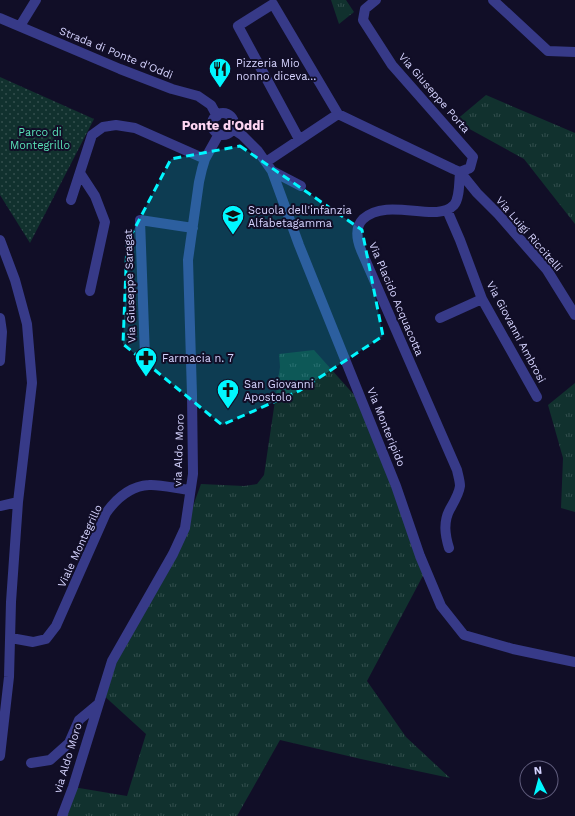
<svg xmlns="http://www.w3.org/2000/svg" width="575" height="816" font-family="'Work Sans',sans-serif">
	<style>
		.grass { fill: url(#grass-tufts) }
		.park { fill: url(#park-dots) }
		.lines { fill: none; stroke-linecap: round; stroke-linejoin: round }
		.minor { stroke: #373a88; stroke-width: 10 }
		.marked { fill: #00f7ff; fill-opacity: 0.2; stroke: #00f7ff; stroke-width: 3; stroke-dasharray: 8 5; stroke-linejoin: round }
		.labels { text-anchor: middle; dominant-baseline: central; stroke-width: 4; stroke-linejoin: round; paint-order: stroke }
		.street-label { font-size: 11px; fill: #d6d4ff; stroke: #110e27 }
		.poi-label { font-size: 11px; fill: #d6d4ff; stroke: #110e27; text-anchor: start }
		.park-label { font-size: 11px; fill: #5ae4b8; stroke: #110e27 }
		.quarter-label { font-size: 13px; font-weight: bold; fill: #ffd6f3; stroke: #110e27 }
	</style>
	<defs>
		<pattern id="grass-tufts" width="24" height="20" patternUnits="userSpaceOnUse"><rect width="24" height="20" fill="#11312e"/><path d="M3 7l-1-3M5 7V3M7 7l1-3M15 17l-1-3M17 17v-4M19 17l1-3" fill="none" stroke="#334e4d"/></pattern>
		<pattern id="park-dots" width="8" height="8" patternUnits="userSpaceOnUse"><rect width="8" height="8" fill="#11312e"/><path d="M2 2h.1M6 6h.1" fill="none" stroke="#334e4d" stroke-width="1.8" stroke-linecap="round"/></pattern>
	</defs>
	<rect width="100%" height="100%" fill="#110e27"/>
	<path class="grass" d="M331 0H346L354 12 339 24Z
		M486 95 575 133V224L524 159 455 121Z
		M314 350 364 406 426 570 367 681 406 737 450 778 361 759 280 740 237 816H62L73 787 127 796 146 734 101 693 185 528 201 484 244 486 257 484 264 475 280 367 279 354Z
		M575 383V512L561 508 563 458 548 405Z"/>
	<path class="park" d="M0 77 94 119 30 243 0 195Z"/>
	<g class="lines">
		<path class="minor" d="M493 0 548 51 575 52
			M0 18 120 69 172 89 198 96 211 105 217 116
			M20 26 36 0
			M212 124a11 11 0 1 1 22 0a11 11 0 1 1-22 0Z
			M233 129 242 135 258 151 272 171 299 245 396 486 420 556 441 606 464 635 513 649 575 662
			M299 139 238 26 273 4 338 114
			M266 162 338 114 453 169 460 172 470 168 473 157 392 65 363 20 365 9 376 0
			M272 171 301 186
			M460 172 477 193 498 214 547 270 575 315
			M80 173 95 196 105 222 90 291
			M71 200 92 135 103 127 116 125 135 128 205 159
			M447 210 460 240 482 299 537 397
			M0 240 15 280 27 324 32 383 18 502 11 602 9 677 0 756
			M0 318 2 332 0 361
			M440 318 482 299
			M145 357 140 220 193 228
			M0 506 18 502
			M449 548C445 535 443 522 450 509 454 502 459 494 460 486 460 481 458 475 457 470L361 250C357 240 354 228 363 219 388 196 436 224 454 205 460 198 459 181 460 172
			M11 638 33 642 46 639 56 626 106 513C116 499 130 486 149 485 159 484 179 489 190 490
			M31 763 50 760 69 743 79 720 97 705
			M62 816 73 787 112 661 173 554 185 528 193 474 192 395 188 260 199 182 202 169 205 159 219 134"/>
	</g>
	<path class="marked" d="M240 146 362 230 383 336 299 391 222 425 123 344 127 243 171 159Z"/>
	<defs>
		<g id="restaurant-pin" transform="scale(1.15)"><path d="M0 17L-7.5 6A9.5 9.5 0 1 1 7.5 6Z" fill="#00f7ff" stroke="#110e27"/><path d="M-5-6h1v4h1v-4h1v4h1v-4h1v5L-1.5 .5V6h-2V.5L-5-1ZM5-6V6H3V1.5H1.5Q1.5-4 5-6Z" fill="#111"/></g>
		<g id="school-pin" transform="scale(1.15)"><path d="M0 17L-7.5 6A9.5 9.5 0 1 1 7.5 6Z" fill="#00f7ff" stroke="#110e27"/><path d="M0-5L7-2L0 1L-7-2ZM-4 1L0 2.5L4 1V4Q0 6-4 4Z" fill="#111"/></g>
		<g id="pharmacy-pin" transform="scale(1.15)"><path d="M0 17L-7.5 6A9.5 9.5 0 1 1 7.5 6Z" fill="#00f7ff" stroke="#110e27"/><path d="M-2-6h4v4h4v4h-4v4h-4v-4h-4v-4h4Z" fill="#111"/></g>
		<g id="church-pin" transform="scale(1.15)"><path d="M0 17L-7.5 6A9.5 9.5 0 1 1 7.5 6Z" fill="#00f7ff" stroke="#110e27"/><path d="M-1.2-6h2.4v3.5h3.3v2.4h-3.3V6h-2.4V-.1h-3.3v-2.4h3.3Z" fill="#111"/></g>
	</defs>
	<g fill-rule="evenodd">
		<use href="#restaurant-pin" x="220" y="69"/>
		<use href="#school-pin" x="233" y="216"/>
		<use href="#pharmacy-pin" x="146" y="358"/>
		<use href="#church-pin" x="228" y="390"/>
	</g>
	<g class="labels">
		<g class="street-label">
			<text transform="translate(116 53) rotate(22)">Strada di Ponte d'Oddi</text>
			<text transform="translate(434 93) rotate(49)">Via Giuseppe Porta</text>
			<text transform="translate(529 234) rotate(49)">Via Luigi Riccitelli</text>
			<text transform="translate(130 286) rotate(-92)">Via Giuseppe Saragat</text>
			<text transform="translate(396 299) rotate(67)">Via Placido Acquacotta</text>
			<text transform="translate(516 332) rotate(62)">Via Giovanni Ambrosi</text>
			<text transform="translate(386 427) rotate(68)">Via Monteripido</text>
			<text transform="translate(179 450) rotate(-88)">via Aldo Moro</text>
			<text transform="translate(80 546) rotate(-65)">Viale Montegrillo</text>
			<text transform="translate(68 758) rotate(-73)">via Aldo Moro</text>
		</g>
		<g class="poi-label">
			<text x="236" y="63">Pizzeria Mio<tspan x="236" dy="13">nonno diceva...</tspan></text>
			<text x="248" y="210">Scuola dell'infanzia<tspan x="248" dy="13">Alfabetagamma</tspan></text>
			<text x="162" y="358">Farmacia n. 7</text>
			<text x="244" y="384">San Giovanni<tspan x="244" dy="13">Apostolo</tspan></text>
		</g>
		<g class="park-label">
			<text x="40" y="132">Parco di<tspan x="40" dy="13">Montegrillo</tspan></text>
		</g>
		<g class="quarter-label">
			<text x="223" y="125">Ponte d'Oddi</text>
		</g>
	</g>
	<g transform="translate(539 780) rotate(354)"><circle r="19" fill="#110e27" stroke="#605d7d"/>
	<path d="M0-3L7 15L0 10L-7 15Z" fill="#00f7ff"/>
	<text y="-6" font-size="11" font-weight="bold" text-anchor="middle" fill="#d6d4ff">N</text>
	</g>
</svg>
